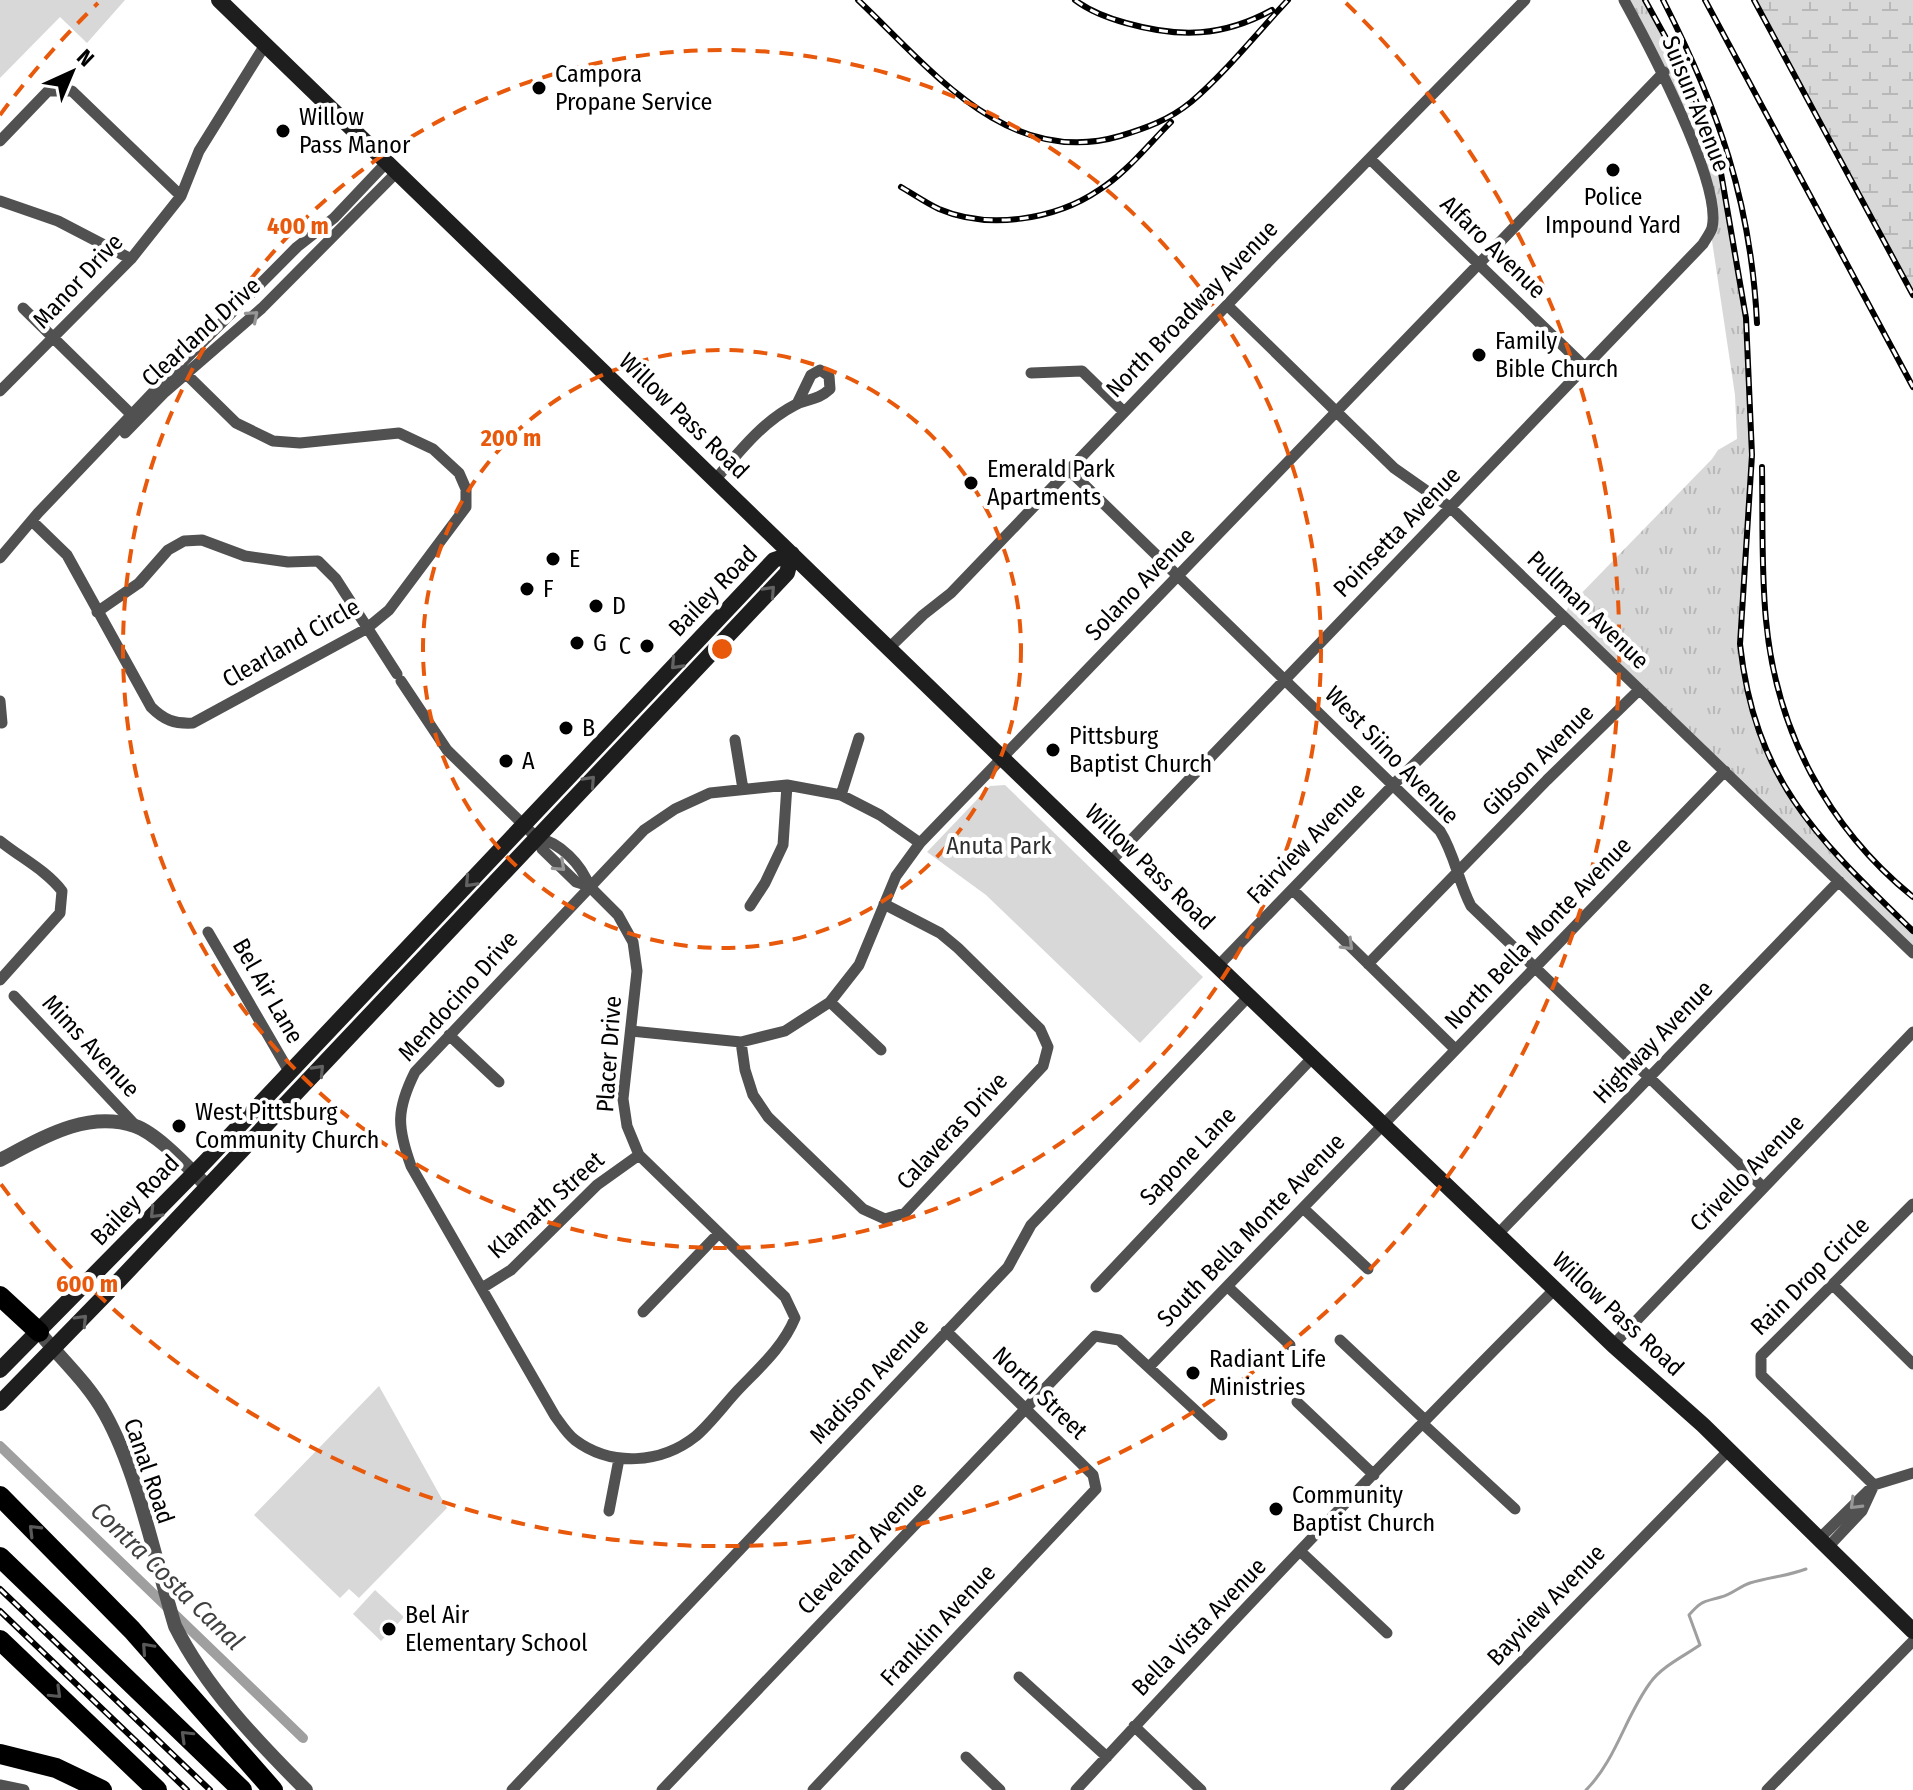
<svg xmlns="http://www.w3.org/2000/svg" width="1913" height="1790" font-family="'Fira Sans Condensed',sans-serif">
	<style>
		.grass { fill: url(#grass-tufts) }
		.wetland { fill: url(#wetland-marsh) }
		.green { fill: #d8d8d8 }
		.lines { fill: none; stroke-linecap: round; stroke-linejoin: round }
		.stream { stroke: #9f9f9f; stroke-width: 3 }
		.canal { stroke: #9f9f9f; stroke-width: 10 }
		.minor { stroke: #515151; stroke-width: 11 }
		.tertiary { stroke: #515151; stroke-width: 14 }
		.secondary { stroke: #1e1e1e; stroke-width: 16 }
		.motorway { stroke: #000; stroke-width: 20 }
		.rail-casing { stroke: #000; stroke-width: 6 }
		.rail { stroke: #fff; stroke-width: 3; stroke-dasharray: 9; stroke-linecap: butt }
		.oneway { stroke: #979797 }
		.oneway2 { stroke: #626262 }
		.oneway3 { stroke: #595959 }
		.ring { fill: none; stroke: #e8590c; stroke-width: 4; stroke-dasharray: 14 10 }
		.poi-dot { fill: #000; stroke: #fff; stroke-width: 3 }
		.labels { text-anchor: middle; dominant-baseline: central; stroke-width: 8; stroke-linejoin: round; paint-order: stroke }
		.poi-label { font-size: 24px; fill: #000; stroke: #fff; text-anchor: start }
		.street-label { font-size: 24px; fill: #000; stroke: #fff }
		.park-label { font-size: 24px; fill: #2f2f2f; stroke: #fff }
		.water-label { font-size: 26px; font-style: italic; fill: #404040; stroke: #fff }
		.centre { fill: #e8590c; stroke: #fff; stroke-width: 4 }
		.ring-label { font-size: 24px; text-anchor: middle; font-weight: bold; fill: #e8590c; stroke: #fff; stroke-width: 8; stroke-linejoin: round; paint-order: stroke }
	</style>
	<defs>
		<pattern id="grass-tufts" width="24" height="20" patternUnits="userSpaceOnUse" patternTransform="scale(2)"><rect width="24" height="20" fill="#d8d8d8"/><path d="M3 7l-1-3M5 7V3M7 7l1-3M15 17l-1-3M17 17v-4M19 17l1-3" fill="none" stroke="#b8b8b8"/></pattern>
		<pattern id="wetland-marsh" width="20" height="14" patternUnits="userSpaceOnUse" patternTransform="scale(2)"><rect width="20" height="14" fill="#d8d8d8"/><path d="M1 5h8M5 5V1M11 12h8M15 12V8" fill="none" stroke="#b8b8b8"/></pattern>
	</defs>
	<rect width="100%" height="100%" fill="#fff"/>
	<path class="grass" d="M1624 0H1645L1688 78 1721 173 1746 318 1752 455 1740 644C1755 782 1820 840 1913 931V953L1563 617 1569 606 1712 459 1718 450 1737 439 1735 395 1701 167Z"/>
	<path class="wetland" d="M1755 0H1913V294Z"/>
	<path class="green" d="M0 0H125L87 43 60 17 0 78Z
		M1005 785 1203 977 1140 1043 986 895 927 852 990 786Z
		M379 1386 447 1508 359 1598 349 1589 340 1598 254 1515Z
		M375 1590 404 1617 381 1641 353 1614Z"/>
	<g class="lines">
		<path class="stream" d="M1586 1790C1616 1760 1625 1717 1650 1683 1661 1667 1684 1656 1700 1645L1689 1615C1702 1600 1704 1602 1721 1597 1731 1595 1740 1586 1750 1583 1769 1577 1788 1576 1806 1569"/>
		<path class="canal" d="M0 1446 303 1738"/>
		<path class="minor" d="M0 141 48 91H72L181 196
			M1370 159 1585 367
			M0 201 58 221 131 259
			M1228 306 1394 468 1451 508 1913 953
			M23 308 137 420
			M1031 373 1082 371 1123 411
			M0 391 131 259 181 196 199 151 265 45
			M125 433 165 392 262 308 397 172
			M1069 470 1440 831C1455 855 1458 881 1471 906L1763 1187
			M715 480C739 452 762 422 795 405 809 398 817 401 830 389L829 376 820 370 811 375 797 404
			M33 522 67 555 151 707C164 720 174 724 193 723L366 629 389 610 466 507V489L459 473 433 449 399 433 300 443 273 441 236 423 180 368
			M0 558 38 513 159 386 297 247 334 218 387 162
			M97 612 139 583 168 550 184 541 202 540 245 556 288 562 318 561 336 579 397 674
			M889 648 923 615 951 593 1274 256 1525 0
			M401 681 447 750 537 838 542 849 576 882 589 886 618 915 633 942 637 971 623 1099 627 1126 639 1155 785 1297 795 1318C783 1347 760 1367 738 1390 724 1405 711 1423 696 1436 661 1464 611 1467 575 1440 567 1434 561 1424 555 1416L411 1166C397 1127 396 1110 415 1072L644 830 675 809 710 793 787 785 841 795 880 815 920 843
			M0 701 2 723
			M735 740 743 789
			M841 795 859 738
			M537 838C560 842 582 865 589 886
			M0 841C21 858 46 870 62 891L60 913 0 980
			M1110 862 1703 244C1705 240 1710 234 1712 228 1723 184 1647 42 1624 0
			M1293 890 1455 1049
			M750 906 765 883 783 845 787 785
			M208 932 290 1073
			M1368 964 1547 780 1639 690
			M1218 966 1394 784 1563 617
			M14 996 136 1126
			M830 1002 881 1050
			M631 1031 741 1042 785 1031 830 1002 859 965 896 876 920 843 1664 72
			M449 1035 499 1082
			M741 1042 745 1070 753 1095 768 1117 863 1209 885 1219 905 1213 1043 1066 1048 1047 1040 1029 958 948 940 933 884 904
			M1913 1204 1761 1356V1375L1874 1485 1913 1473
			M1303 1208 1368 1269
			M1498 1234 1839 881
			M1832 1284 1913 1364
			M1096 1287 1313 1057
			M1228 1287 1290 1345
			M482 1288 511 1270 597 1185 639 1155
			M643 1312 718 1234
			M1340 1340 1425 1420
			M1613 1345 1913 1032
			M1150 1366 1725 771
			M1297 1402 1374 1475
			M1422 1423 1515 1509
			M609 1511 619 1459
			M1819 1539 1874 1485 1862 1511 1828 1547
			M1301 1552 1387 1633
			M1019 1677 1107 1757
			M1134 1726 1201 1790
			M966 1757 1000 1790
			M0 1785 24 1790
			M512 1790 1008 1267 1031 1225 1249 996
			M662 1790 1095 1336 1119 1340 1222 1435
			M813 1790 1096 1489 1093 1475 946 1331
			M1076 1790C1233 1620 1391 1452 1555 1289
			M1396 1790 1728 1451
			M1767 1790 1913 1641"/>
		<path class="tertiary" d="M0 1160C42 1138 86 1110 135 1126 156 1133 186 1165 202 1181
			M39 1332C61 1359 88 1383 105 1414 138 1473 155 1560 175 1626 206 1688 257 1741 306 1790"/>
		<path class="secondary" d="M219 0 1185 935 1613 1345 1703 1425 1913 1631
			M0 1370 205 1162 774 560 792 554
			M0 1403 110 1290 787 573 792 554"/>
		<path class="motorway" d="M0 1296 39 1332
			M0 1496 132 1630 273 1790
			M0 1557 242 1790
			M0 1640 157 1790
			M0 1754 56 1768 102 1790"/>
		<g class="rail-casing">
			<path id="rail" d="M858 0C930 68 1007 169 1120 136 1146 128 1169 120 1191 102 1226 72 1256 34 1288 0
				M1075 0C1091 12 1108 18 1126 23 1179 38 1223 37 1272 10
				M1645 0 1688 78 1721 173 1746 318 1752 455 1740 644C1755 782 1819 840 1913 931
				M1663 0C1718 108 1751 201 1757 323
				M1705 0 1913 387
				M1754 0 1913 295
				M901 187C913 194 926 203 939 209 988 230 1055 220 1099 190 1126 173 1148 145 1171 122
				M1762 467C1763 518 1761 569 1766 620 1776 730 1827 827 1913 897
				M0 1589 210 1790
				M0 1611 187 1790"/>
		</g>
		<use href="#rail" class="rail"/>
	</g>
	<defs><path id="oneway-chevron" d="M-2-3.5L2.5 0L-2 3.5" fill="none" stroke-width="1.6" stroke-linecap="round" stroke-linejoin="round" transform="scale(2)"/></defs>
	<g class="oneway">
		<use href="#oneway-chevron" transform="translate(253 316) rotate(-41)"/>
		<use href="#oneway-chevron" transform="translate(560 866) rotate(43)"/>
		<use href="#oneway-chevron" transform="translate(1348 945) rotate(45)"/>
		<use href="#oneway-chevron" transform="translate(1855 1504) rotate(135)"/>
	</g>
	<g class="oneway2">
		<use href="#oneway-chevron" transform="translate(770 591) rotate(-47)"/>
		<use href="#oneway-chevron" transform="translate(676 664) rotate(133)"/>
		<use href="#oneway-chevron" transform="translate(590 781) rotate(-47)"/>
		<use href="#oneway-chevron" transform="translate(470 882) rotate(133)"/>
		<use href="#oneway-chevron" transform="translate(319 1070) rotate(-47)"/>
		<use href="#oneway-chevron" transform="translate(155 1213) rotate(134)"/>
		<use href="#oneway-chevron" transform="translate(82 1320) rotate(-46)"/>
	</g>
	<g class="oneway3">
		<use href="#oneway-chevron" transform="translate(34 1530) rotate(-135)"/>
		<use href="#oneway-chevron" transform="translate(147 1648) rotate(-132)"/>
		<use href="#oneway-chevron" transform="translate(56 1693) rotate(44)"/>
		<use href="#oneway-chevron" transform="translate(186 1736) rotate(-136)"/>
	</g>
	<g class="ring">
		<circle cx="722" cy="649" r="299"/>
		<circle cx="722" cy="649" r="599"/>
		<path d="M0 115A898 898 0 0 1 98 3M1346 3A898 898 0 1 1 0 1183"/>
	</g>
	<g class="poi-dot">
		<circle cx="539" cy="88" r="8"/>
		<circle cx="283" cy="131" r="8"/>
		<circle cx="1613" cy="170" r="8"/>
		<circle cx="1479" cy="355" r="8"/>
		<circle cx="971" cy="483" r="8"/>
		<circle cx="553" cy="559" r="8"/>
		<circle cx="527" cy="589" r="8"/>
		<circle cx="596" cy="606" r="8"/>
		<circle cx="577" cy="643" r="8"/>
		<circle cx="647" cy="646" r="8"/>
		<circle cx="566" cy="728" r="8"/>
		<circle cx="1053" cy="750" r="8"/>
		<circle cx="506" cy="761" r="8"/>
		<circle cx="179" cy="1126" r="8"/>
		<circle cx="1193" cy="1373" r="8"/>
		<circle cx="1276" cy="1509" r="8"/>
		<circle cx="389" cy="1629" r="8"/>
	</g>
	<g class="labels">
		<g class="poi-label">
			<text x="555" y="74">Campora<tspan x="555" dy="28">Propane Service</tspan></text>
			<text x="299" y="117">Willow<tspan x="299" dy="28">Pass Manor</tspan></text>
			<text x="1613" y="197" text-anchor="middle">Police<tspan x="1613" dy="28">Impound Yard</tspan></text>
			<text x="1495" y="341">Family<tspan x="1495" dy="28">Bible Church</tspan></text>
			<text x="987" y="469">Emerald Park<tspan x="987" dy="28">Apartments</tspan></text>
			<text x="569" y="559">E</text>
			<text x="543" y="589">F</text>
			<text x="612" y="606">D</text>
			<text x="593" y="643">G</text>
			<text x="631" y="646" text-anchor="end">C</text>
			<text x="582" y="728">B</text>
			<text x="1069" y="736">Pittsburg<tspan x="1069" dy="28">Baptist Church</tspan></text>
			<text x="522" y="761">A</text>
			<text x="195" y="1112">West Pittsburg<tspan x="195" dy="28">Community Church</tspan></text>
			<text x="1209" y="1359">Radiant Life<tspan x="1209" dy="28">Ministries</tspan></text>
			<text x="1292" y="1495">Community<tspan x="1292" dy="28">Baptist Church</tspan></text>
			<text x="405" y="1615">Bel Air<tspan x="405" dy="28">Elementary School</tspan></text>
		</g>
		<g class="street-label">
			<text transform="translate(1696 104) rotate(68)">Suisun Avenue</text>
			<text transform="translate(1493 247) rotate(44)">Alfaro Avenue</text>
			<text transform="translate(78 281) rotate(-47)">Manor Drive</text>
			<text transform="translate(1192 309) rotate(-46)">North Broadway Avenue</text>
			<text transform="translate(201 332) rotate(-42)">Clearland Drive</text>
			<text transform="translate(684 416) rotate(44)">Willow Pass Road</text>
			<text transform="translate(1397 532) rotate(-46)">Poinsetta Avenue</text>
			<text transform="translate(1140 584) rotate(-46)">Solano Avenue</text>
			<text transform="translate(713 591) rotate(-46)">Bailey Road</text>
			<text transform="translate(1588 610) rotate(44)">Pullman Avenue</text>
			<text transform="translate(291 643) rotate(-30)">Clearland Circle</text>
			<text transform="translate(1392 755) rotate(46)">West Siino Avenue</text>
			<text transform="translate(1538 760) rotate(-45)">Gibson Avenue</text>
			<text transform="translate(1306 843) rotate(-46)">Fairview Avenue</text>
			<text transform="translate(1150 867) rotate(44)">Willow Pass Road</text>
			<text transform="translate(1538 933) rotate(-46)">North Bella Monte Avenue</text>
			<text transform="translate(268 991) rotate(60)">Bel Air Lane</text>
			<text transform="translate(458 996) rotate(-48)">Mendocino Drive</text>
			<text transform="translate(1653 1042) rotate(-46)">Highway Avenue</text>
			<text transform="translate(91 1046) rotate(47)">Mims Avenue</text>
			<text transform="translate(609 1054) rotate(-86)">Placer Drive</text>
			<text transform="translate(952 1131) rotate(-47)">Calaveras Drive</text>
			<text transform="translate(1188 1156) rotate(-46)">Sapone Lane</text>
			<text transform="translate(1747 1173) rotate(-46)">Crivello Avenue</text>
			<text transform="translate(135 1200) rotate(-46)">Bailey Road</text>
			<text transform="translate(546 1205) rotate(-42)">Klamath Street</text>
			<text transform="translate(1251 1230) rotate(-46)">South Bella Monte Avenue</text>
			<text transform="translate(1810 1276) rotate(-45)">Rain Drop Circle</text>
			<text transform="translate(1618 1314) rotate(43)">Willow Pass Road</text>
			<text transform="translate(869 1381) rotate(-47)">Madison Avenue</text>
			<text transform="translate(1040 1393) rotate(44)">North Street</text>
			<text transform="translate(149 1471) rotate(71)">Canal Road</text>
			<text transform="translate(862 1548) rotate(-46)">Cleveland Avenue</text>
			<text transform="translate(1546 1605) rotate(-46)">Bayview Avenue</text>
			<text transform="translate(938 1625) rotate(-47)">Franklin Avenue</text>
			<text transform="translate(1199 1627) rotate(-46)">Bella Vista Avenue</text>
		</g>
		<g class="park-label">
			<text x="999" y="846">Anuta Park</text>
		</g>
		<g class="water-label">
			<text transform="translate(167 1576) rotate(44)">Contra Costa Canal</text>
		</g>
	</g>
	<circle cx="722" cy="649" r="12" class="centre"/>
	<g class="ring-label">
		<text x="298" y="234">400 m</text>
		<text x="511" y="446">200 m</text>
		<text x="87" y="1292">600 m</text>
	</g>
	<g transform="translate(72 72) rotate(44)" stroke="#ffffff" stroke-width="6" paint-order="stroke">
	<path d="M0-6L14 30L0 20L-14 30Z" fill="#000000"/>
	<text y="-12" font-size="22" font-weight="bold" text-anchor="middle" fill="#000000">N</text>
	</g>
</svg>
